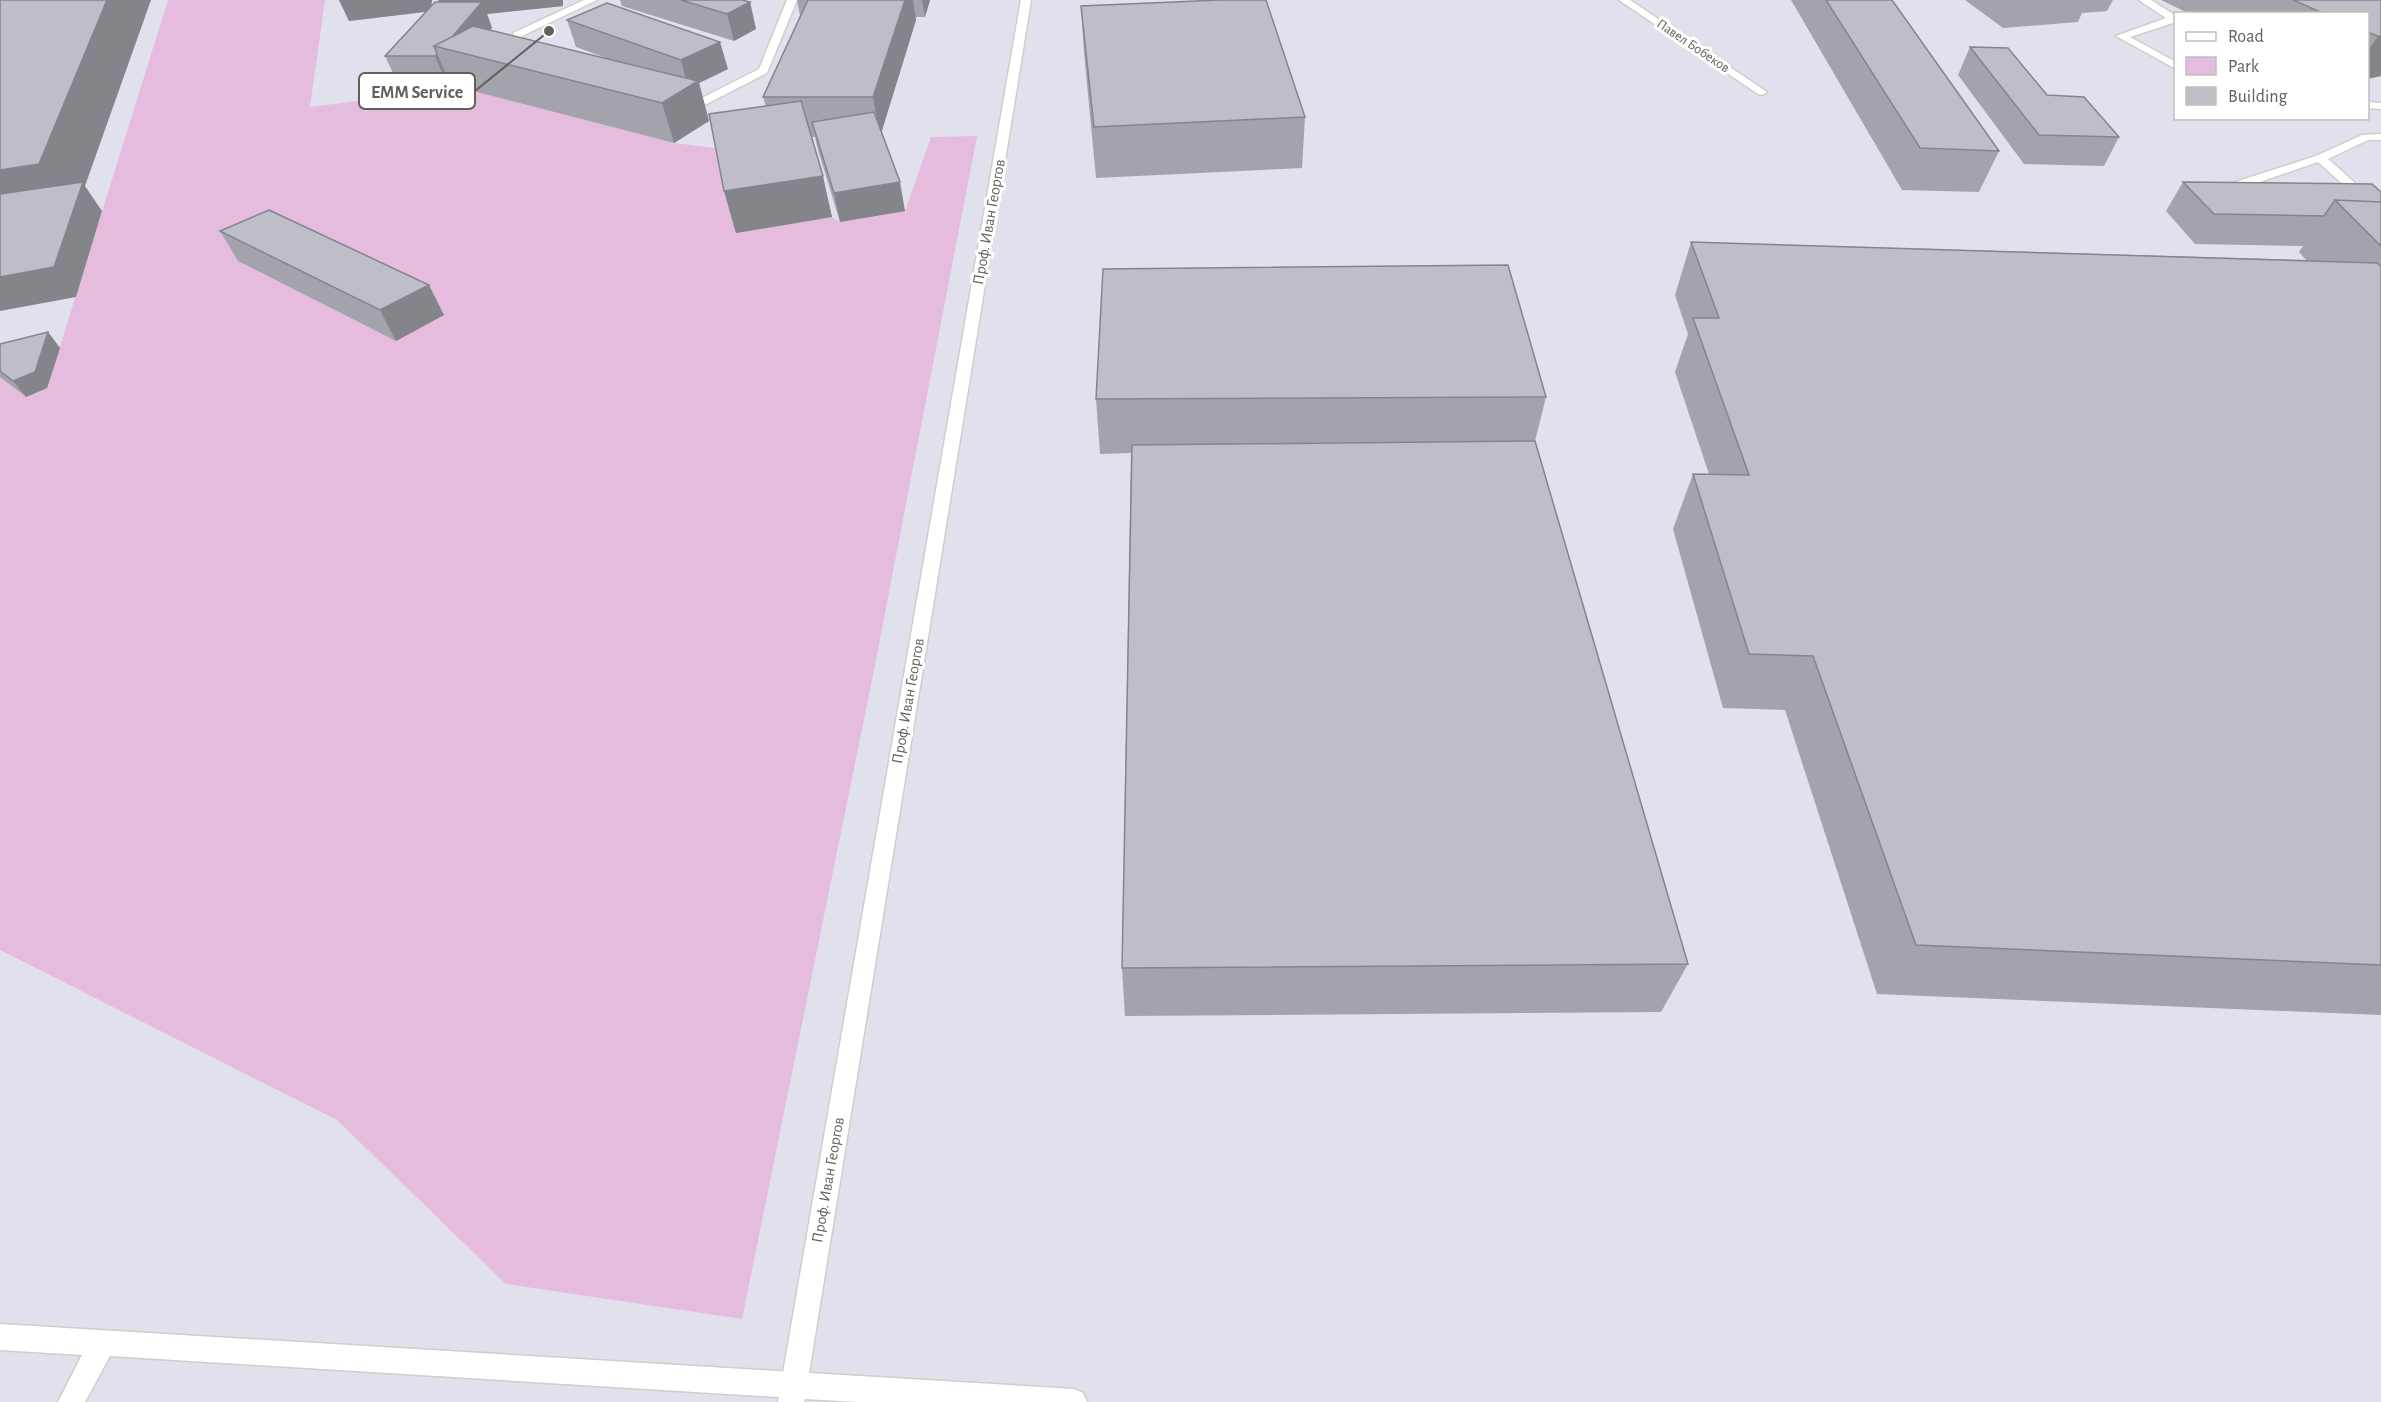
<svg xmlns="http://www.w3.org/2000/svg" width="2381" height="1402" font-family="'Alegreya Sans',sans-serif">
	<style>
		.green { fill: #e5bcdd }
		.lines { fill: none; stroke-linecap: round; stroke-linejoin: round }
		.lane-casing { stroke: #cfcec7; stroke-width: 3 }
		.street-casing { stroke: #cfcec7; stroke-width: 3 }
		.lane { fill: #fff; fill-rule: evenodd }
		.street { fill: #fff; fill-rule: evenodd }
		.wall { fill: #a3a3ab }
		.shaded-wall { fill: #84858b }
		.building { fill: #bdbec7; stroke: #84858b; stroke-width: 1.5 }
		.labels { text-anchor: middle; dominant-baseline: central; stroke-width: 6; stroke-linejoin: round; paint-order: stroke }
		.far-street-label { font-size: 14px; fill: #626059; stroke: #fff }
		.street-label { font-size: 16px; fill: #626059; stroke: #fff }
		.leader { fill: none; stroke: #626059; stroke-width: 2 }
		.callout-dot { fill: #626059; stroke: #fff; stroke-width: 2 }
		.callout { fill: #fff; stroke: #626059; stroke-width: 2 }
		.callout-label { font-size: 18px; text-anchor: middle; font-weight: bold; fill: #626059 }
	</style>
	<rect width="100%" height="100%" fill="#e0e1ed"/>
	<path class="green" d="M168 0H325L310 107 463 88 674 143 715 148 720 155 736 233 832 217 840 222 905 211 931 137 977 136 874 670 742 1319 506 1284 337 1120 0 950V377L26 397 47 388Z"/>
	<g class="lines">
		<g class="lane-casing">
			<path id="lane" d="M584 0H597L522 36 523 53 529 57 524 60 514 57 513 33Z
				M787 0H797L767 73 695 110 678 107V103L690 104 759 69Z
				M2139 0H2151L2176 16V22L2130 37 2176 62V69L2116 36 2166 18Z
				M2368 102 2381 103V109L2368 108Z
				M2381 134V140H2368L2328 159 2381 206V216L2377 215 2318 162 2228 193H2220L2218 190 2220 187 2316 156 2362 135Z
				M0 1324 793 1372 802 1376 806 1385 802 1394 793 1398 110 1356 85 1402H58L82 1355 0 1350Z"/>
		</g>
		<g class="street-casing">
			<path id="street" d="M1021 0H1031L809 1373 1074 1389 1083 1393 1087 1402H858L805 1399 804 1402H778Z
				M1619 0H1630L1767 92 1762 95 1758 94Z"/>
		</g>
		<use href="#lane" class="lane"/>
		<use href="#street" class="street"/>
	</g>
	<path class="wall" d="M339 0H432L431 6 439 2 438 0H563V6L487 14 492 28 490 30 609 59 576 47 567 20 728 69 699 83 709 121 674 143 450 85 449 81 447 84H398L385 56 426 12 349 21Z
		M620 0H742L750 2 756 29 734 41 622 6Z
		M797 0H930L925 17H916V20L881 133 905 211 840 222 818 150 815 137H811L832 217 736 233 724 191 766 106 763 97 800 16Z
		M1791 0H1892L1999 151 1979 192 1902 190Z
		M1965 0H2113L2107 11 2082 13 2078 22 2003 28Z
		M2161 0H2381V76L2367 79V14H2190Z
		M1081 6 1305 117 1302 168 1096 178 1084 53Z
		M1970 47 2047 95 2119 137 2104 166 2024 164 1958 75Z
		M2183 182 2381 192V1015L1877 994 1785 710 1723 708 1673 529 1693 474H1709L1675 372 1688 334 1675 295 1691 242 2306 260 2299 252 2303 246 2195 244 2166 211Z
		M220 231 444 315 396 341 238 261Z
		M48 332 60 348 47 388 26 397 0 377V344Z
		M1546 397 1535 441 1688 964 1661 1012 1125 1016 1122 968 1131 453 1100 454 1096 399Z"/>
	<path class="shaded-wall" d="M107 0H151L85 186 102 211 76 297 0 311V170Z
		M339 0H432L431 11 349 21Z
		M438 0H563V6L487 14 492 28 470 55 442 48 441 8Z
		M905 0H913L916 20 880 137 873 97Z
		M922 0H930L925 17Z
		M750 2 756 29 734 41 727 14Z
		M2378 36H2381V76L2367 79V52Z
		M720 42 728 69 699 83 709 121 674 143 662 103 688 87 681 60Z
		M437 54 449 81 447 84 435 56Z
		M823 176 832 217 736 233 724 191Z
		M900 182 905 211 840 222 834 193Z
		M429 285 444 315 396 341 380 310Z
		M48 332 60 348 47 388 26 397 13 381Z"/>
	<path class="building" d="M0 0H107L39 164 0 170Z
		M681 0H742L750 2 727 14Z
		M808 0H905L873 97H763Z
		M1219 0H1266L1305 117 1094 127 1081 6Z
		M1826 0H1892L1999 151 1920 148Z
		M2293 0H2381V36H2378L2367 32V14H2325Z
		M435 2H482L452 37 434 46 437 54 435 56H385Z
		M607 3 720 42 681 60 567 20Z
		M473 26 698 81 662 103 434 46Z
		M1970 47 2008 48 2047 95 2084 97 2119 137 2039 135Z
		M801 101 823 176 724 191 709 114Z
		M874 112 900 182 834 193 812 122Z
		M83 182 54 267 0 277V194Z
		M2183 182 2372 184 2381 192V202L2335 200 2324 216 2214 214Z
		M2335 200 2381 202V246Z
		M269 210 429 285 380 310 220 231Z
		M1691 242 2377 263 2381 267V965L1916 945 1813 656 1749 654 1693 474 1749 475 1693 318H1719Z
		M1508 265 1546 397 1096 399 1103 269Z
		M48 332 35 372 13 381 0 371V344Z
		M1535 441 1688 964 1122 968 1132 445Z"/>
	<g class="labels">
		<g class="far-street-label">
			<text transform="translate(1693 46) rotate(34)">Павел Бобеков</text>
		</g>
		<g class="street-label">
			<text transform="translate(989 222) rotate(-80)">Проф. Иван Георгов</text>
			<text transform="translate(908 701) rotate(-80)">Проф. Иван Георгов</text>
			<text transform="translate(828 1180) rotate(-80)">Проф. Иван Георгов</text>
		</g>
	</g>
	<path class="leader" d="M549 31L475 91"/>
	<circle class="callout-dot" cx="549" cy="31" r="6"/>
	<rect class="callout" x="359" y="73" width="116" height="36" rx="6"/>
	<g class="callout-label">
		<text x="417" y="98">EMM Service</text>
	</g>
	<rect x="2174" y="12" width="195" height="108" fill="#ffffff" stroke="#c0bfbd" stroke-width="1.5"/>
	<rect x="2186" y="32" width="30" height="9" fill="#ffffff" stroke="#c0bfbd" stroke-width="1.5"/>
	<text x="2228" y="42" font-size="18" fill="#626059">Road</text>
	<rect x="2186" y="57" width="30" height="18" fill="#e5bcdd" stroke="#c0bfbd" stroke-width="1.5"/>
	<text x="2228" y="72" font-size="18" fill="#626059">Park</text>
	<rect x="2186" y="87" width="30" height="18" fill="#bdbec7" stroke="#c0bfbd" stroke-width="1.5"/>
	<text x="2228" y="102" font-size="18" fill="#626059">Building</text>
</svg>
